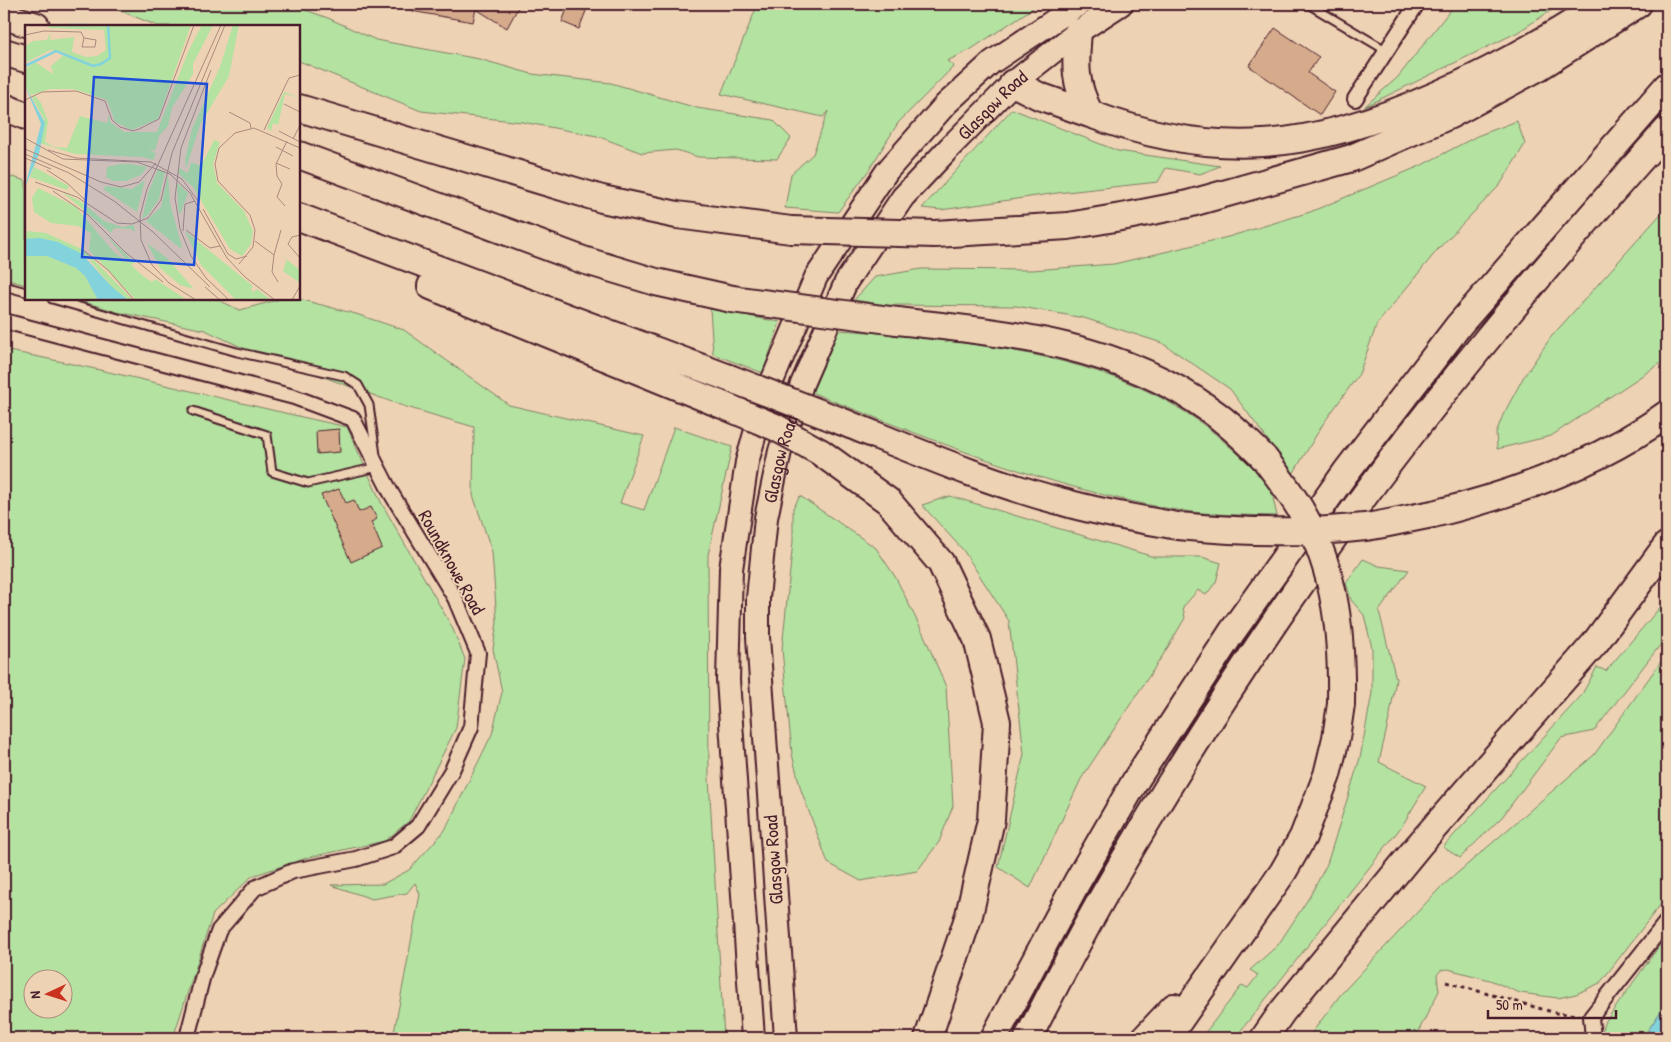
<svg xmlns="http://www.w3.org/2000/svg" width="1671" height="1042" font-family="'Patrick Hand',sans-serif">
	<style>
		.green { fill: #b4e2a0; stroke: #7f8066; fill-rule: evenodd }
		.water { fill: #82d3dc; stroke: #6c8b95 }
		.building { fill: #d5ab8c; stroke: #4a1f2b }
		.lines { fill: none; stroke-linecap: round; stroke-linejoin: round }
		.lane-casing { stroke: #4a1f2b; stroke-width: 11 }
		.street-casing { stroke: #4a1f2b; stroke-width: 18 }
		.primary-casing { stroke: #4a1f2b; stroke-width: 26 }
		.highway-casing { stroke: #4a1f2b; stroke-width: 30 }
		.path { stroke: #4a1f2b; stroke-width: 3; stroke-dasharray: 4 4; stroke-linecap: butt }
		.lane { stroke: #eed2b4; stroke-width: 7 }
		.street { stroke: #eed2b4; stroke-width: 14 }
		.primary { stroke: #eed2b4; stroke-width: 22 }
		.highway { stroke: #eed2b4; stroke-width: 26 }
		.highway-bridge-casing { stroke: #4a1f2b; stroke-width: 30; stroke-linecap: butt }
		.highway-bridge { stroke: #eed2b4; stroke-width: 26 }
		.labels { text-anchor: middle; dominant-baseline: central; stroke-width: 4; stroke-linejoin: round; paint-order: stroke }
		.street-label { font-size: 19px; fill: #4a1f2b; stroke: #eed2b4 }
		.inset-river { fill: none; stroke: #82d3dc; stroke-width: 2.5 }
		.inset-road { fill: none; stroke: #ac8a7d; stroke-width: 1 }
		.view { fill: #1d4ed8; fill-opacity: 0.15; stroke: #1d4ed8; stroke-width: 2.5 }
		.inset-edge { fill: none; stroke: #4a1f2b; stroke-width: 2.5 }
	</style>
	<rect width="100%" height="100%" fill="#eed2b4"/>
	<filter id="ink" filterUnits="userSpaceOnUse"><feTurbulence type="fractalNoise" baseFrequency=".02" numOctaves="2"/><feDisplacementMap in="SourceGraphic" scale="10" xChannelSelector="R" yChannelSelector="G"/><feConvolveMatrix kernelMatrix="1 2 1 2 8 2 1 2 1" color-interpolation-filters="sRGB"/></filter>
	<g filter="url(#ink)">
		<path class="green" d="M103 4H289L328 18 376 40 479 59 532 74 611 83 697 108 773 120 791 138 777 159 698 157 676 150 642 153 597 136 522 122 421 111 299 61V26H158Z
			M753 4H1039L970 50 947 61 954 66 898 123 869 170 838 212 785 208 791 174 813 154 828 111 823 117 721 94 757 6Z
			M1455 4H1561L1518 32 1364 107 1398 77Z
			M1012 109 1118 151 1220 166 1200 174 1166 168 1158 182 1057 193 941 210 922 208Z
			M1517 121 1525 144 1500 185 1439 248 1377 324 1359 374 1323 424 1293 474 1230 389 1162 343 1084 318 1016 306 887 305 854 300 875 277 921 269 1032 270 1114 264 1228 237 1310 212 1420 166 1477 136Z
			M13 177 26 181V285L4 279V182Z
			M1667 207V359L1551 436 1497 449 1496 433 1503 415 1523 378 1551 337Z
			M74 299H216L240 310 281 299H299L356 314 404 330 509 405 644 436 620 503 644 510 674 427 732 447 708 555 709 778 724 1038H393L420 894 415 883 407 893 372 899 331 885 383 884 409 870 445 830 492 734 502 692 493 649 497 622 492 552 473 495 474 427 403 406 299 368 273 362 205 330 117 312Z
			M710 309 780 322 763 373 713 354Z
			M837 330C880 332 923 338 965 343 1062 357 1156 378 1229 446 1242 457 1266 478 1272 494 1274 501 1275 509 1277 516 1242 515 1205 515 1171 509 1052 489 940 443 828 399L811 392Z
			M4 350C119 372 232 402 347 427L381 502 452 627 465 659 456 728 409 821 385 841 310 857 252 876 213 914 173 1038H4ZM32 980H62V1010H32Z
			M800 496 876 548 896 578 924 635 946 687 953 806 939 842 917 871 861 881 828 863 801 790 792 754 782 649 793 541V508Z
			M950 496 1154 557H1202L1221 563 1216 582 1206 595 1198 590 1183 607 1185 618 1165 652 1081 779 1030 888 998 867 1024 754 1009 621 963 550 922 505Z
			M1363 559 1379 566 1409 570 1379 611 1396 679 1390 715 1379 762 1426 786 1402 826 1235 1038H1201L1242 985 1248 988 1258 975 1250 970 1278 945 1310 896 1327 864 1360 758 1372 693V648L1364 615 1351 600 1346 583Z
			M1667 599V636L1594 731 1561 738 1502 817 1460 858 1443 847 1581 696 1597 667 1606 671Z
			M1667 653V896L1600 983 1576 994 1558 998 1520 993 1490 980 1448 969 1441 970 1437 975 1439 991 1415 1038H1308L1341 994 1439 889 1594 755Z
			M1667 935V1002L1643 1038H1601L1603 1025Z"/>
		<path class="water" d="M1667 1002V1038H1643Z"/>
		<path class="building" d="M412 4H477L498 9 500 4H520L507 28 476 9 473 22 411 11Z
			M569 4 586 11 579 29 562 22Z
			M1275 28 1319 57 1308 73 1335 92 1320 115 1249 66Z
			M339 429 340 452 317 454 316 431Z
			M339 489 346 503 354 500 359 512 371 507 377 519 371 522 382 548 351 562 321 495Z"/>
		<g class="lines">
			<g class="lane-casing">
				<path id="lane" d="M1308 4 1387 51
					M4 286 26 292
					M52 299 237 352 344 376 358 385 369 405 376 455
					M193 411 267 435 272 472 308 483 378 467V465"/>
			</g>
			<g class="street-casing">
				<path id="street" d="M1355 99 1417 4
					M4 321 294 397 353 419 391 493 455 598 478 653 471 727 452 770 418 826 393 847 356 859 293 871 255 888 219 930 203 975 187 1038
					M1593 1038 1591 1017 1667 921"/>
			</g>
			<g class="primary-casing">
				<g id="primary">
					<path d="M753 1038 728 680 731 569 747 462 765 398 816 277 887 171 946 104 992 62 1079 4"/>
					<path id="s1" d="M786 1038 758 637V598L766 518 780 451 802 384 846 282 903 197 950 147 1013 83 1078 32 1121 4"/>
				</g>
			</g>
			<g class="highway-casing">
				<path id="highway" d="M4 16 36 26
					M1078 32C1075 65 1074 83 1090 114 1146 135 1202 147 1263 143 1373 137 1511 64 1602 4
					M4 52 26 59
					M1013 83 1039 96 1090 114
					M4 107 26 116
					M299 108 602 199 677 215 791 230
					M299 155 583 260 656 282 732 299
					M299 217 729 378
					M935 234 1068 226 1127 216 1188 204 1352 158 1450 115 1539 67 1638 4
					M431 286 720 404
					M897 321C1006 333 1118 343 1210 410 1230 424 1247 441 1264 458
					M838 420C911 449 986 482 1063 502 1100 513 1139 519 1178 526
					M820 452 888 501 941 563 977 639 997 722 991 820 969 915 928 1038
					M1433 514C1515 494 1598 464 1667 414
					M994 1038 1077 882 1137 778 1232 632 1346 472 1459 325 1667 86
					M1028 1038C1053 990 1077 942 1104 895 1161 795 1224 696 1289 601 1403 435 1533 279 1667 130
					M1145 1038 1174 1007
					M1167 1038 1283 872 1303 837 1327 775 1336 738 1341 704
					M1264 1038 1282 1012 1419 845 1595 643 1667 545"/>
			</g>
			<path class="path" d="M1446 982 1556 1013 1579 1015"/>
			<use href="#lane" class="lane"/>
			<use href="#street" class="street"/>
			<use href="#primary" class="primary"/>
			<use href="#highway" class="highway"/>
			<g class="highway-bridge-casing">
				<path id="highway-bridge" d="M791 230 935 234
					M732 299 897 321
					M729 378 838 420
					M720 404 775 427 820 452
					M1264 458C1278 476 1292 494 1303 514 1337 572 1342 639 1341 704
					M1178 526C1240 532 1303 534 1365 527 1388 524 1410 518 1433 514"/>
			</g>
			<use href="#highway-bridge" class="highway-bridge"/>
		</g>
	</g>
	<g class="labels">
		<g class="street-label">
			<text stroke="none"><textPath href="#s1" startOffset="1002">Glasgow Road</textPath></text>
			<text stroke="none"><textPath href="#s1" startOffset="582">Glasgow Road</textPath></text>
			<text transform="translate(452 562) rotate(61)">Roundknowe Road</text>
			<text transform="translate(773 860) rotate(-94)">Glasgow Road</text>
		</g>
	</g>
	<g transform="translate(25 25)">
		<rect width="275" height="275" fill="#eed2b4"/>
		<path d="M24 0H166L133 94 107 105 90 97 82 75 64 69 48 64H25L6 70 0 61V44L10 37 28 49 26 41 41 28 25 25 0 38V21L8 16 22 15 26 8 25 15 49 12 47 27 61 32 72 31 81 25 79 5 24 3ZM177 0H188L168 39V49L147 83 143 101 134 111 130 126 123 123 131 129 128 135 117 132 50 129 15 118 19 94 7 72 10 71 16 78 23 96 20 117 29 122 42 123 55 91 82 98 84 89 85 97 99 107H132L163 27ZM208 0H214L204 51 175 100 161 144 160 134 167 104 195 42ZM259 67 275 73 260 69 253 100 248 98 246 106 242 103ZM189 115 195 117 188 139 192 158 219 186 228 206 226 219 217 231 205 224 168 162 153 148 154 143 163 148 166 137 176 141ZM95 139H106L122 142 116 150 101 156H88L81 152 82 142ZM9 142 44 161 42 165 5 152ZM133 144 140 147 134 174 123 190 117 194 123 168ZM143 149 145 178 157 222 155 223 121 196 136 182ZM120 155 112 187 78 164 81 161 107 164ZM152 158 163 168 155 190 153 183ZM13 163 51 182 88 226 105 239 80 209 110 238 106 240 117 250 127 257 130 254 162 275H111L64 225 66 208 53 201 26 198 9 187 7 173ZM37 167 57 177 79 196 97 202 109 200 110 207 106 204 89 203 86 208ZM2 206 21 208 59 225 108 275H103L86 261 63 233 33 217 0 214ZM160 206 228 261 226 265 229 267 232 264 246 275H211L176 240ZM122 218 142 233 169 264 155 260 135 243ZM256 230 275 245V258L258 246 262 234ZM0 231H22L51 243 60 251 73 275H0Z" fill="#b4e2a0"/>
		<path d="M0 61 20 98 14 129 0 162 16 99ZM15 213 33 217 57 229 86 261 103 275H73L60 251 51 243 22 231H0V214Z" fill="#82d3dc"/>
		<path class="inset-river" d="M44 0H62M0 41 31 26 68 41 76 39 85 33 83 0"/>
		<path class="inset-road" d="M0 10 19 6 56 7 59 13 71 15 70 22H57L59 13M186 45 156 123 150 173 155 204 166 231 181 253 204 275M0 75 17 67 51 66 80 76 87 95 95 102 108 106 114 104 134 94 169 0M259 79 275 87M204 87 225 98 226 103M239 105 264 53 275 50M254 106 275 117M0 113 38 134 112 137 145 149 165 168 202 233 220 252 250 275M268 114 275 100M251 122 268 131M0 124 76 157 96 162 114 157 131 138M23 125 51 133 126 137 157 154 173 176M0 129 44 148 89 176 128 207 185 262M0 133 26 144M251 138 265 144M22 145 42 158 60 175M10 157 52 172 92 198 107 199 123 193 136 175 147 128 200 0M28 166 63 190 100 227 138 257M260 181 252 172 257 159 252 151 251 139 262 116M178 184 203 229 211 234 222 231M161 205 185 223 195 221M158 206 160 179 170 176M275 210 267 212 263 219 275 233M230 216 249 230 247 247 253 257M57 224 83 245 109 275M249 230 256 205M214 239 228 222 230 205 225 190 193 156 190 139 194 123 210 108 229 103 275 123M180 262 195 275M171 275 144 258 127 240 116 215 115 191 122 164 196 0M267 275 275 261"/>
		<path class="view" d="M69 52 182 59 169 240 57 232Z"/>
		<rect width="275" height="275" class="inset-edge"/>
	</g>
	<rect width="1671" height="1042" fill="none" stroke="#eed2b4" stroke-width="20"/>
	<rect x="10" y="10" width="1651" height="1022" fill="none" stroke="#4a1f2b" stroke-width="2" filter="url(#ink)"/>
	<g transform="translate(48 994) rotate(266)"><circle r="24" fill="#eed2b4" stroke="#ac8a7d"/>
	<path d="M0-4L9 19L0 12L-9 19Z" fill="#c8321e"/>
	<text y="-8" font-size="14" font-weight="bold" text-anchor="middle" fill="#4a1f2b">N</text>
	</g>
	<path d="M1488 1010v8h128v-8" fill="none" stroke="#4a1f2b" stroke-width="2.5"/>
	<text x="1496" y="1010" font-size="15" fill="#4a1f2b" stroke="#eed2b4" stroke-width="4" paint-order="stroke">50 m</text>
</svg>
